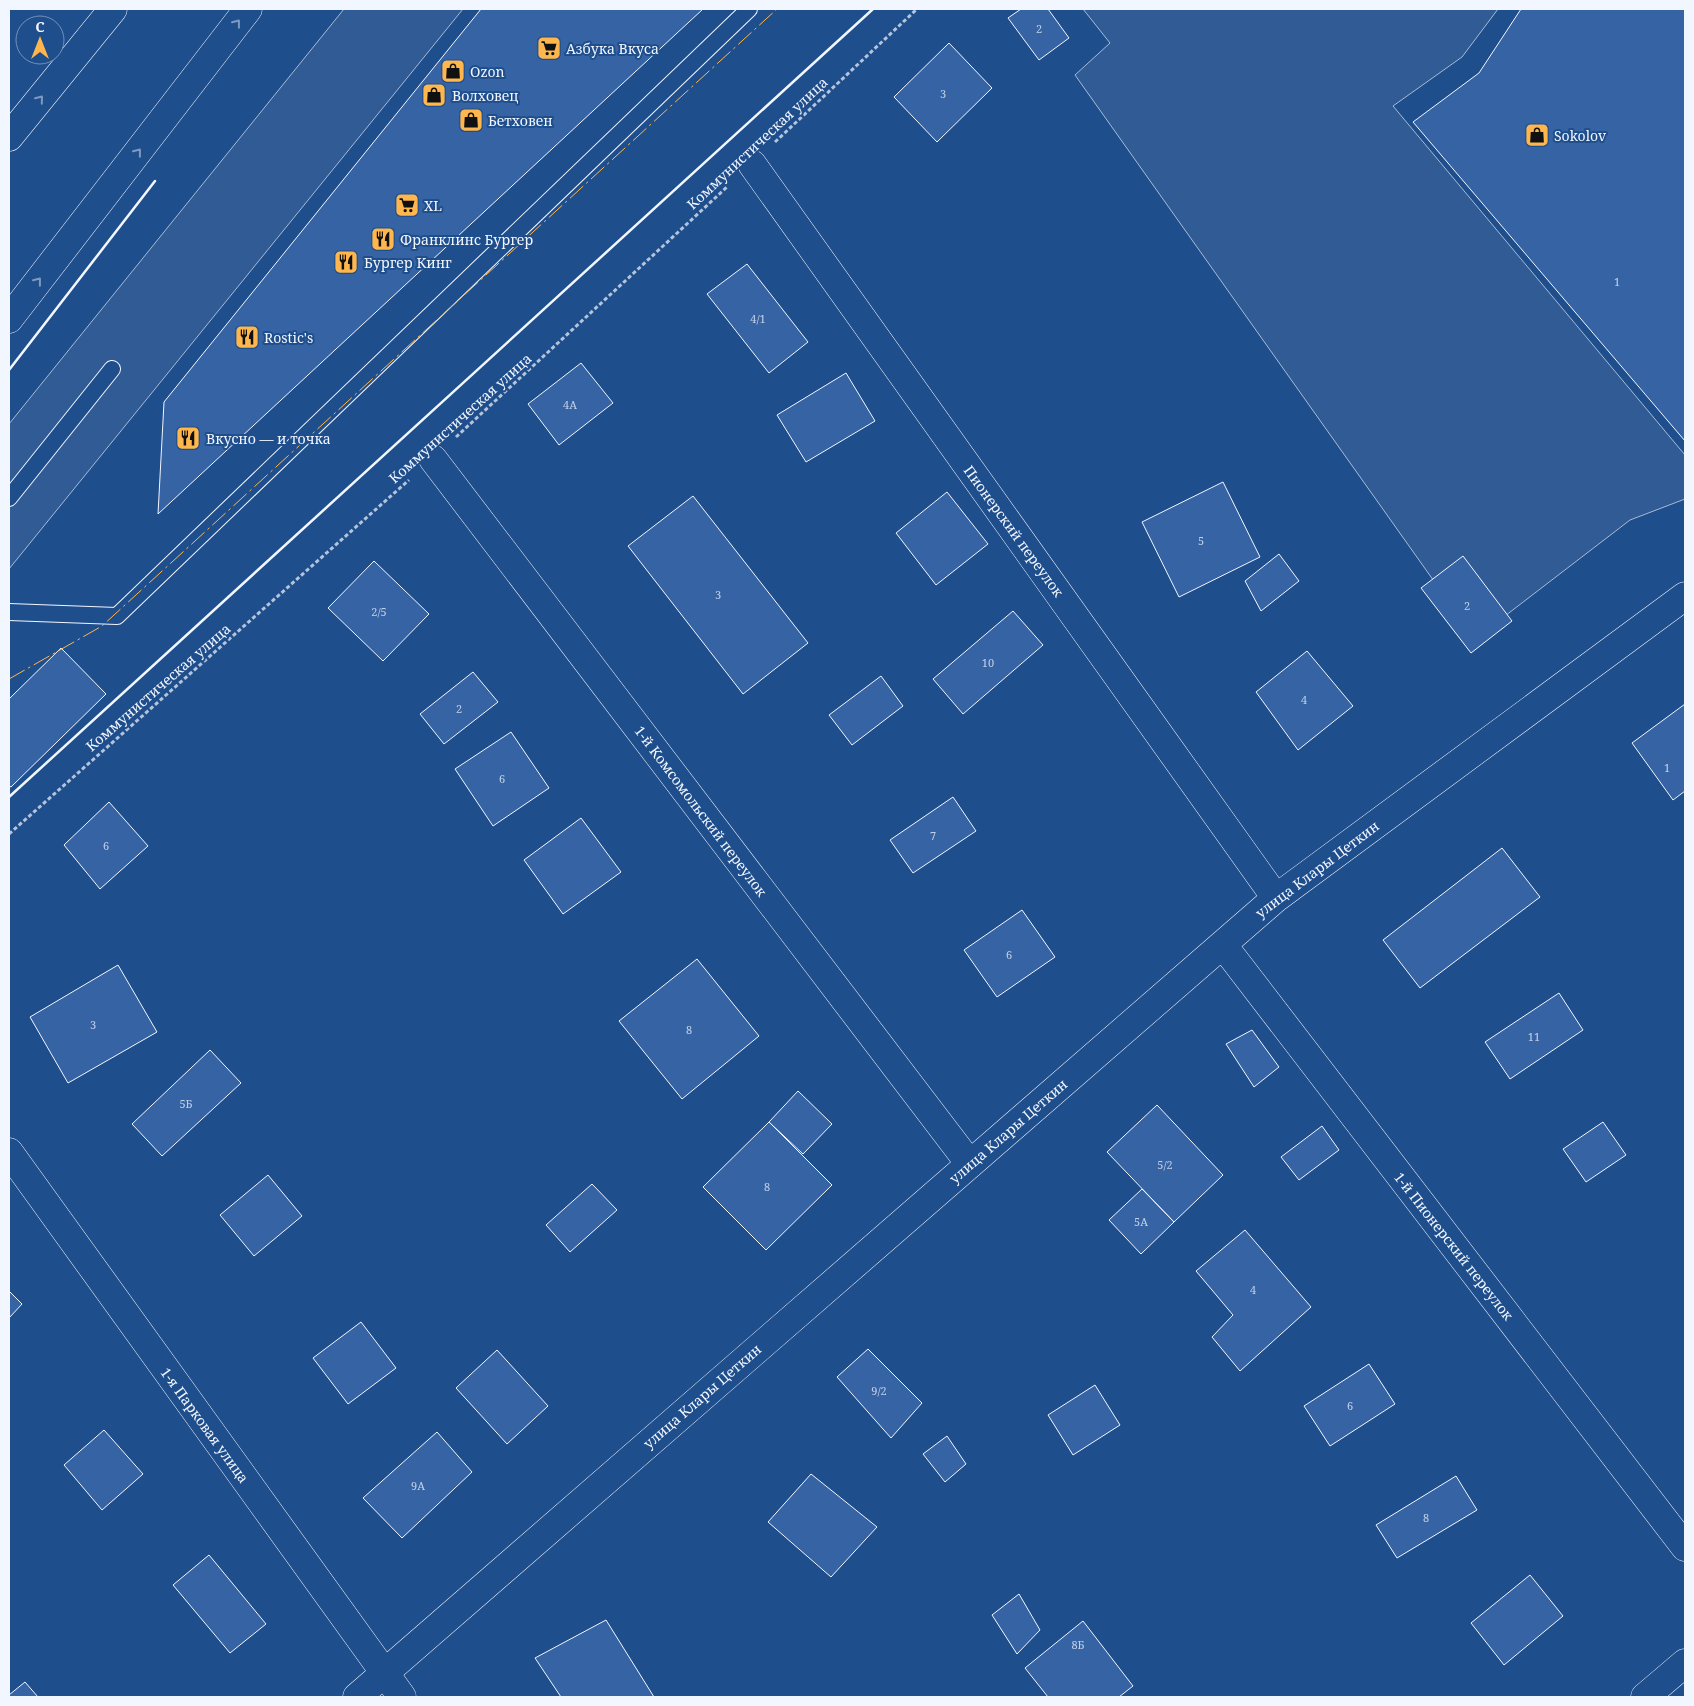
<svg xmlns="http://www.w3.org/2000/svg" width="1694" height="1706" font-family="'Noto Serif',serif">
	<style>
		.parking { fill: #305b95; stroke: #a8bbd7 }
		.building { fill: #3563a3; stroke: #f2f6ff }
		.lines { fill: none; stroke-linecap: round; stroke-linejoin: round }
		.service-casing { stroke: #f2f6ff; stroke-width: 18 }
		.minor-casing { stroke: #f2f6ff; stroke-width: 29 }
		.tertiary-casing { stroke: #f2f6ff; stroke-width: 29 }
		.trunk-casing { stroke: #f2f6ff; stroke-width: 29 }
		.path { stroke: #b3c4dc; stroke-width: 3; stroke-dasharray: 4 2.5; stroke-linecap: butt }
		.service { stroke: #1f4e8c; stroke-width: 16 }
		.minor { stroke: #1f4e8c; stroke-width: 28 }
		.tertiary { stroke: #1f4e8c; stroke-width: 28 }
		.trunk { stroke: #1f4e8c; stroke-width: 28 }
		.wall { stroke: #f2f6ff; stroke-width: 2.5 }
		.power { stroke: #ffb74d; stroke-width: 1; stroke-dasharray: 18 4 2.5 4; stroke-linecap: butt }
		.oneway { stroke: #7e9ac0 }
		.labels { text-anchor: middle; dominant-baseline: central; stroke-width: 4; stroke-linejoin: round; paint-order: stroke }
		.number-label { font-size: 11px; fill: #c3d1e8 }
		.poi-label { font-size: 14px; fill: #f2f6ff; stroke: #1f4e8c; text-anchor: start }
		.street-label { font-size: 14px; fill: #f2f6ff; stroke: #1f4e8c }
	</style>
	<rect width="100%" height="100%" fill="#1f4e8c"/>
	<path class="parking" d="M344 9H463L9 569V424Z
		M1083 9H1498L1462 57 1393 106 1685 455V499L1630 520 1475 639 1075 75 1110 43Z"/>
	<path class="building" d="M481 9H703L158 514 164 402Z
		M1021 9H1048L1069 38 1039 60 1008 18Z
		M1521 9H1685V441L1413 122 1479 73Z
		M949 43 992 88 937 142 894 97Z
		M747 264 808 342 769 373 707 294Z
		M581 363 613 403 559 445 528 404Z
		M846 373 875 421 806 462 777 415Z
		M1223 482 1260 557 1179 597 1142 522Z
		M947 492 988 544 936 585 896 533Z
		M693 496 808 643 743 694 628 546Z
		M1279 554 1299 581 1261 611 1245 581Z
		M1463 556 1512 621 1471 653 1421 588Z
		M374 561 429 614 383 661 328 608Z
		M1013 611 1043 645 963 714 933 679Z
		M61 648 106 694 11 787 9 786V699Z
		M1307 651 1353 706 1298 750 1256 692Z
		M473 672 498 702 444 744 420 714Z
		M881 676 903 706 852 745 829 715Z
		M1685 704V791L1673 800 1632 743Z
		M511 732 549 788 493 826 455 769Z
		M953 797 976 831 913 873 890 840Z
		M109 802 148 846 100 889 64 845Z
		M581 818 621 872 563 914 524 860Z
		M1502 848 1540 897 1420 988 1383 940Z
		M1022 910 1055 957 997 997 964 950Z
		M697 959 759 1036 682 1099 619 1021Z
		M118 965 157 1032 68 1083 30 1017Z
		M1559 993 1583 1030 1510 1079 1485 1042Z
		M1252 1030 1279 1067 1254 1087 1226 1044Z
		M210 1050 241 1083 162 1156 132 1124Z
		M798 1091 832 1124 803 1154 769 1122Z
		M1157 1105 1223 1175 1174 1222 1107 1152Z
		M769 1122 832 1185 766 1250 703 1187Z
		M1603 1122 1626 1155 1586 1182 1563 1149Z
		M1322 1126 1339 1150 1299 1180 1281 1157Z
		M268 1175 302 1216 254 1256 220 1215Z
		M592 1184 617 1210 570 1252 546 1225Z
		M1142 1189 1174 1222 1141 1254 1109 1220Z
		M1245 1230 1311 1307 1240 1371 1212 1337 1233 1315 1196 1271Z
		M9 1291 22 1304 9 1318Z
		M361 1322 396 1368 348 1404 313 1358Z
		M868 1349 922 1403 891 1438 837 1377Z
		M497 1350 548 1406 507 1444 456 1388Z
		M1369 1364 1395 1404 1330 1446 1304 1406Z
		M1095 1385 1120 1425 1073 1455 1048 1415Z
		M104 1430 143 1474 102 1510 64 1465Z
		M437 1432 472 1472 402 1538 363 1498Z
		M947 1436 966 1464 945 1482 923 1454Z
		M811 1474 877 1527 831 1577 768 1522Z
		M1456 1476 1477 1510 1397 1558 1376 1525Z
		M209 1555 266 1624 230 1653 173 1585Z
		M1530 1575 1563 1616 1504 1665 1471 1623Z
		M1019 1594 1040 1630 1017 1654 992 1615Z
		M606 1620 654 1697H561L535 1658Z
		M1083 1621 1133 1686 1119 1697H1048L1025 1668Z
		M25 1682 38 1697H9V1695Z"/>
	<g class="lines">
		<g class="service-casing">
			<path id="service" d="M9 498 112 369
				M9 612 117 616 749 9"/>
		</g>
		<g class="minor-casing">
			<path id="minor" d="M752 164 1276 898
				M433 459 970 1164
				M1223 945 1685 1547
				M357 1697 1276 898 1685 596
				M1645 1697 1685 1663"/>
		</g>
		<g class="tertiary-casing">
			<path id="tertiary" d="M9 319 248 9
				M9 1152 402 1697"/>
		</g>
		<g class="trunk-casing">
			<path id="trunk" d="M9 137 113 9"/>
		</g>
		<path class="path" d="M775 142 917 9
			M456 437 727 187
			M9 834 409 480"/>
		<use href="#service" class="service"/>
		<use href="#minor" class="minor"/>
		<use href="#tertiary" class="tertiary"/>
		<use href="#trunk" class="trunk"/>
		<path class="wall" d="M9 370 155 181
			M9 797 873 9"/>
		<path class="power" d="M9 679 102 626 777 9"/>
	</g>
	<defs><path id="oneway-chevron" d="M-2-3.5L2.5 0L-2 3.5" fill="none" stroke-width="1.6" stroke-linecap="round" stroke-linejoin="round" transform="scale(1.25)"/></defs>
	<g class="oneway">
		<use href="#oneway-chevron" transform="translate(237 23) rotate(-52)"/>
		<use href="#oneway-chevron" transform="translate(40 99) rotate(-51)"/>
		<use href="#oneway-chevron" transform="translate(138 152) rotate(-52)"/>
		<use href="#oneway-chevron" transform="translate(38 281) rotate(-52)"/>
	</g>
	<defs>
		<g id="supermarket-square" transform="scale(1.25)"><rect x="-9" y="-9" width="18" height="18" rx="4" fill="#ffb74d" stroke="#1f4e8c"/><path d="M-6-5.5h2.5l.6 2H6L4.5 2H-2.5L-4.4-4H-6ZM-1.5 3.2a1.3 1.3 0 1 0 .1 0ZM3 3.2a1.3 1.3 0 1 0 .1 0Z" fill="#111"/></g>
		<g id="shop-square" transform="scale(1.25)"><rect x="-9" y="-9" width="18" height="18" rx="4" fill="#ffb74d" stroke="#1f4e8c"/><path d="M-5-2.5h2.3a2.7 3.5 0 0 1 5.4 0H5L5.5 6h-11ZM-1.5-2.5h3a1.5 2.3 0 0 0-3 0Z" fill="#111"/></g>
		<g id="restaurant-square" transform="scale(1.25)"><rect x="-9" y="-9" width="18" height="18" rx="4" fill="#ffb74d" stroke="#1f4e8c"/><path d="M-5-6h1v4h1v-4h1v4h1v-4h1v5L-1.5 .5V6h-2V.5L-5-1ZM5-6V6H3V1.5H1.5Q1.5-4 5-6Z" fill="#111"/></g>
	</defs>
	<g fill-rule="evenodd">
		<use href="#supermarket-square" x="549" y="48"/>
		<use href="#shop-square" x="453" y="71"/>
		<use href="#shop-square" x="434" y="95"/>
		<use href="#shop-square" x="471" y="120"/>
		<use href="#shop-square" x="1537" y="135"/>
		<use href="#supermarket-square" x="407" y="205"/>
		<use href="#restaurant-square" x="383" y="239"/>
		<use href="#restaurant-square" x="346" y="262"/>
		<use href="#restaurant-square" x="247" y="337"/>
		<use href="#restaurant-square" x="188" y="438"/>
	</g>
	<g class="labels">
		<g class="number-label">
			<text x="1039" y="28">2</text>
			<text x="943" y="93">3</text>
			<text x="1617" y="281">1</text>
			<text x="758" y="318">4/1</text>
			<text x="570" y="404">4А</text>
			<text x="1201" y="540">5</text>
			<text x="718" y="594">3</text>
			<text x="1467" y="605">2</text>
			<text x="379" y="611">2/5</text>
			<text x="988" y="662">10</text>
			<text x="1304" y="699">4</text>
			<text x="459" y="708">2</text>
			<text x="1667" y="767">1</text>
			<text x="502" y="778">6</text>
			<text x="933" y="835">7</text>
			<text x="106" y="845">6</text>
			<text x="1009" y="954">6</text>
			<text x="93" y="1024">3</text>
			<text x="689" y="1029">8</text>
			<text x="1534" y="1036">11</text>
			<text x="186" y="1103">5Б</text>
			<text x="1165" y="1164">5/2</text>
			<text x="767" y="1186">8</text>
			<text x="1141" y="1221">5А</text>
			<text x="1253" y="1289">4</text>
			<text x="879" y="1390">9/2</text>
			<text x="1350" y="1405">6</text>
			<text x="418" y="1485">9А</text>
			<text x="1426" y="1517">8</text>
			<text x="1078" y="1644">8Б</text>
		</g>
		<g class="poi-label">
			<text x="566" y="48">Азбука Вкуса</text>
			<text x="470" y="71">Ozon</text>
			<text x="452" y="95">Волховец</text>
			<text x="488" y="120">Бетховен</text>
			<text x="1554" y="135">Sokolov</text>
			<text x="424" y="205">XL</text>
			<text x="400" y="239">Франклинс Бургер</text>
			<text x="364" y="262">Бургер Кинг</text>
			<text x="264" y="337">Rostic's</text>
			<text x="206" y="438">Вкусно — и точка</text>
		</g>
		<g class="street-label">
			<text transform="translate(757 143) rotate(-43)">Коммунистическая улица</text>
			<text transform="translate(460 418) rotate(-42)">Коммунистическая улица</text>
			<text transform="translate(1014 531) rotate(54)">Пионерский переулок</text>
			<text transform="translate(158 687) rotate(-41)">Коммунистическая улица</text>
			<text transform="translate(701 811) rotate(53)">1-й Комсомольский переулок</text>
			<text transform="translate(1317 869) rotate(-37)">улица Клары Цеткин</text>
			<text transform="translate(1008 1131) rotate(-41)">улица Клары Цеткин</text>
			<text transform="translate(1454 1246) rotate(52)">1-й Пионерский переулок</text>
			<text transform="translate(702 1396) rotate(-41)">улица Клары Цеткин</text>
			<text transform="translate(205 1425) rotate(54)">1-я Парковая улица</text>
		</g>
	</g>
	<rect width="1694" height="1706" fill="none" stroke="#f2f6ff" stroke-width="20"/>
	<g transform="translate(40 40)"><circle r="24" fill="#1f4e8c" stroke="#7391ba"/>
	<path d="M0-4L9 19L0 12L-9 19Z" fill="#ffb74d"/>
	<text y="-8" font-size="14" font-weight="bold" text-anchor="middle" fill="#f2f6ff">С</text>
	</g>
</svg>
